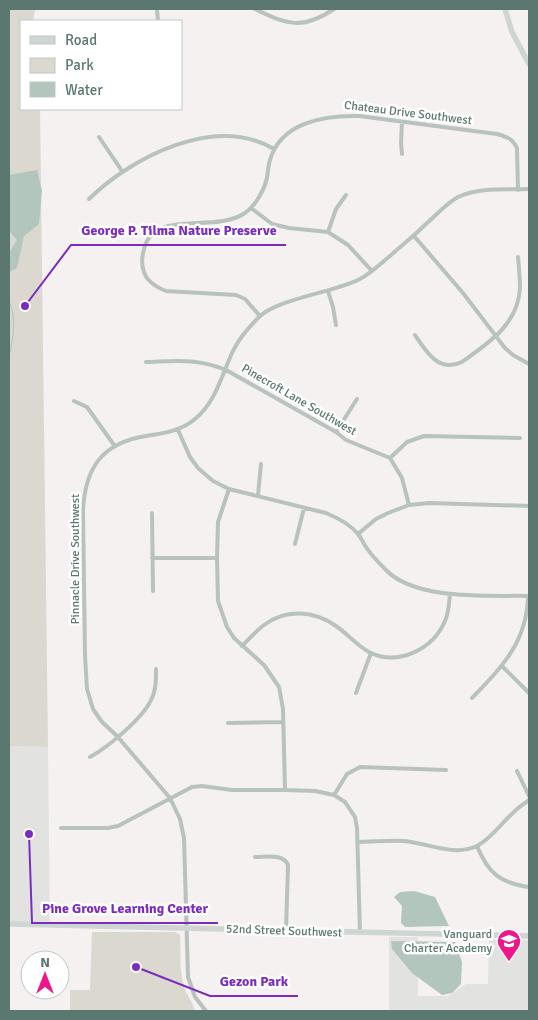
<svg xmlns="http://www.w3.org/2000/svg" width="538" height="1020" font-family="Signika,sans-serif">
	<style>
		.built { fill: #e2e3e1 }
		.green { fill: #dad8cf }
		.water { fill: #b2c6bd }
		.lines { fill: none; stroke-linecap: round; stroke-linejoin: round }
		.stream { stroke: #b2c6bd; stroke-width: 1 }
		.street { stroke: #b8c2bf; stroke-width: 4 }
		.secondary { stroke: #ced6d4; stroke-width: 5.5 }
		.labels { text-anchor: middle; dominant-baseline: central; stroke-width: 5; stroke-linejoin: round; paint-order: stroke }
		.street-label { font-size: 12px; fill: #5a786f; stroke: #fff }
		.poi-label { font-size: 12px; fill: #5a786f; stroke: #fff; text-anchor: end }
		.leader { fill: none; stroke: #7b2cbf; stroke-width: 2 }
		.callout-dot { fill: #7b2cbf; stroke: #fff; stroke-width: 2 }
		.callout-label { font-size: 14px; text-anchor: middle; font-weight: bold; fill: #7b2cbf; stroke: #fff; stroke-width: 5; stroke-linejoin: round; paint-order: stroke }
	</style>
	<rect width="100%" height="100%" fill="#f5f1f0"/>
	<path class="built" d="M9 746 48 747 50 923 9 922Z
		M389 937H418V996H448L466 984H488L489 939 529 940V1011H389Z"/>
	<path class="green" d="M9 9H35L33 21H21V109H40L48 747 9 746Z
		M92 932H175L180 935C181 951 179 970 184 986 186 995 194 1003 195 1011H70V990H90Z"/>
	<path class="water" d="M37 170 42 191 39 224 24 236 17 268 9 272V253L17 240 10 232 9 227V175Z
		M414 891 435 897 449 926 405 927 401 923 402 906 394 897 400 892Z
		M391 941 455 942 462 962 461 984 452 993 442 995 412 973 392 949Z"/>
	<g class="lines">
		<path class="stream" d="M9 301C17 318 13 338 9 357"/>
		<path class="street" d="M255 9C287 25 303 30 334 9
			M157 10 158 21
			M99 137 122 171
			M402 154 401 143 402 122
			M89 199C132 157 215 114 274 149
			M251 208 272 224 289 228 328 232 348 245 372 271
			M328 232 336 209 346 195
			M414 236 463 293 505 348 513 355 529 364
			M328 291 333 307 336 325
			M260 316 245 299 236 295 166 291C156 287 147 282 144 272 141 264 142 256 144 249 154 208 214 234 245 213 255 206 264 191 267 178 268 172 268 166 270 160 281 122 325 115 359 116L497 134C507 137 512 138 517 148L518 190
			M415 335C426 352 439 373 462 362 488 343 518 325 520 288 520 278 519 267 518 257
			M146 362C177 361 196 358 226 370L336 432 346 440 390 458 402 478 409 505
			M74 401 87 407 114 445
			M178 430 190 457 198 468 213 481 229 489 326 513C338 518 350 524 358 534 361 537 363 543 366 547 371 555 379 563 386 570 416 601 489 595 529 596
			M336 432 357 399
			M390 458 407 442 424 436 520 438
			M229 489 218 522 217 558 218 601 227 627 234 638 264 665 279 687 283 709 285 790
			M258 495 261 464
			M152 513 153 591
			M358 534 376 519 388 513 409 505 429 503 529 506
			M295 544 304 508
			M152 558H217
			M242 646C249 639 256 631 264 625 286 608 315 611 336 626 348 634 356 645 369 652 398 667 433 649 445 621 449 612 449 603 450 594
			M502 666 529 693
			M356 693 371 653
			M472 698C502 667 527 642 528 596
			M228 723 283 722
			M90 757C107 748 143 718 151 700 156 691 156 680 156 669
			M517 771 529 796
			M334 795 347 774 360 767 446 770
			M61 828H108L118 826 192 787 202 786 232 790H285L315 791 334 795 345 802 355 817 357 828 360 933
			M357 842C373 842 389 840 404 841 428 843 453 857 477 846 492 838 501 823 514 812 518 807 524 804 529 800
			M477 846C488 873 500 883 529 887
			M255 857C266 857 283 853 288 865L286 931
			M206 1011 195 997 188 977 184 838 180 819 170 798 117 736 102 722 93 709 87 689 85 656 83 511C85 469 101 443 146 436 164 433 181 431 195 419 216 402 222 374 233 351 239 338 248 328 258 318 278 298 333 293 360 279 371 273 380 264 390 256 402 245 415 235 426 224 436 215 447 203 458 197 480 187 506 190 529 189"/>
		<path class="secondary" d="M505 9 512 32 529 64
			M9 924 529 936"/>
	</g>
	<defs>
		<g id="school-pin" transform="scale(1.25)"><path d="M0 17L-7.5 6A9.5 9.5 0 1 1 7.5 6Z" fill="#ee178a" stroke="#fff"/><path d="M0-5L7-2L0 1L-7-2ZM-4 1L0 2.5L4 1V4Q0 6-4 4Z" fill="#fff"/></g>
	</defs>
	<g fill-rule="evenodd">
		<use href="#school-pin" x="509" y="941"/>
	</g>
	<g class="labels">
		<g class="street-label">
			<text transform="translate(408 113) rotate(7)">Chateau Drive Southwest</text>
			<text transform="translate(299 400) rotate(30)">Pinecroft Lane Southwest</text>
			<text transform="translate(75 559) rotate(-90)">Pinnacle Drive Southwest</text>
			<text transform="translate(284 931) rotate(2)">52nd Street Southwest</text>
		</g>
		<g class="poi-label">
			<text x="492" y="934">Vanguard<tspan x="492" dy="14">Charter Academy</tspan></text>
		</g>
	</g>
	<path class="leader" d="M25 306L71 245H286M29 834L32 923H218M136 967L210 996H298"/>
	<g class="callout-dot">
		<circle cx="25" cy="306" r="5"/>
		<circle cx="29" cy="834" r="5"/>
		<circle cx="136" cy="967" r="5"/>
	</g>
	<g class="callout-label">
		<text x="179" y="235">George P. Tilma Nature Preserve</text>
		<text x="125" y="913">Pine Grove Learning Center</text>
		<text x="254" y="986">Gezon Park</text>
	</g>
	<rect width="538" height="1020" fill="none" stroke="#5a786f" stroke-width="20"/>
	<rect x="20" y="20" width="162" height="90" fill="#ffffff" stroke="#bdc9c5"/>
	<rect x="30" y="36" width="25" height="8" fill="#ced6d4" stroke="#bdc9c5"/>
	<text x="65" y="45" font-size="15" fill="#5a786f">Road</text>
	<rect x="30" y="58" width="25" height="15" fill="#dad8cf" stroke="#bdc9c5"/>
	<text x="65" y="70" font-size="15" fill="#5a786f">Park</text>
	<rect x="30" y="82" width="25" height="15" fill="#b2c6bd" stroke="#bdc9c5"/>
	<text x="65" y="95" font-size="15" fill="#5a786f">Water</text>
	<g transform="translate(45 975)"><circle r="24" fill="#ffffff" stroke="#bdc9c5"/>
	<path d="M0-4L9 19L0 12L-9 19Z" fill="#ee178a"/>
	<text y="-8" font-size="14" font-weight="bold" text-anchor="middle" fill="#5a786f">N</text>
	</g>
</svg>
